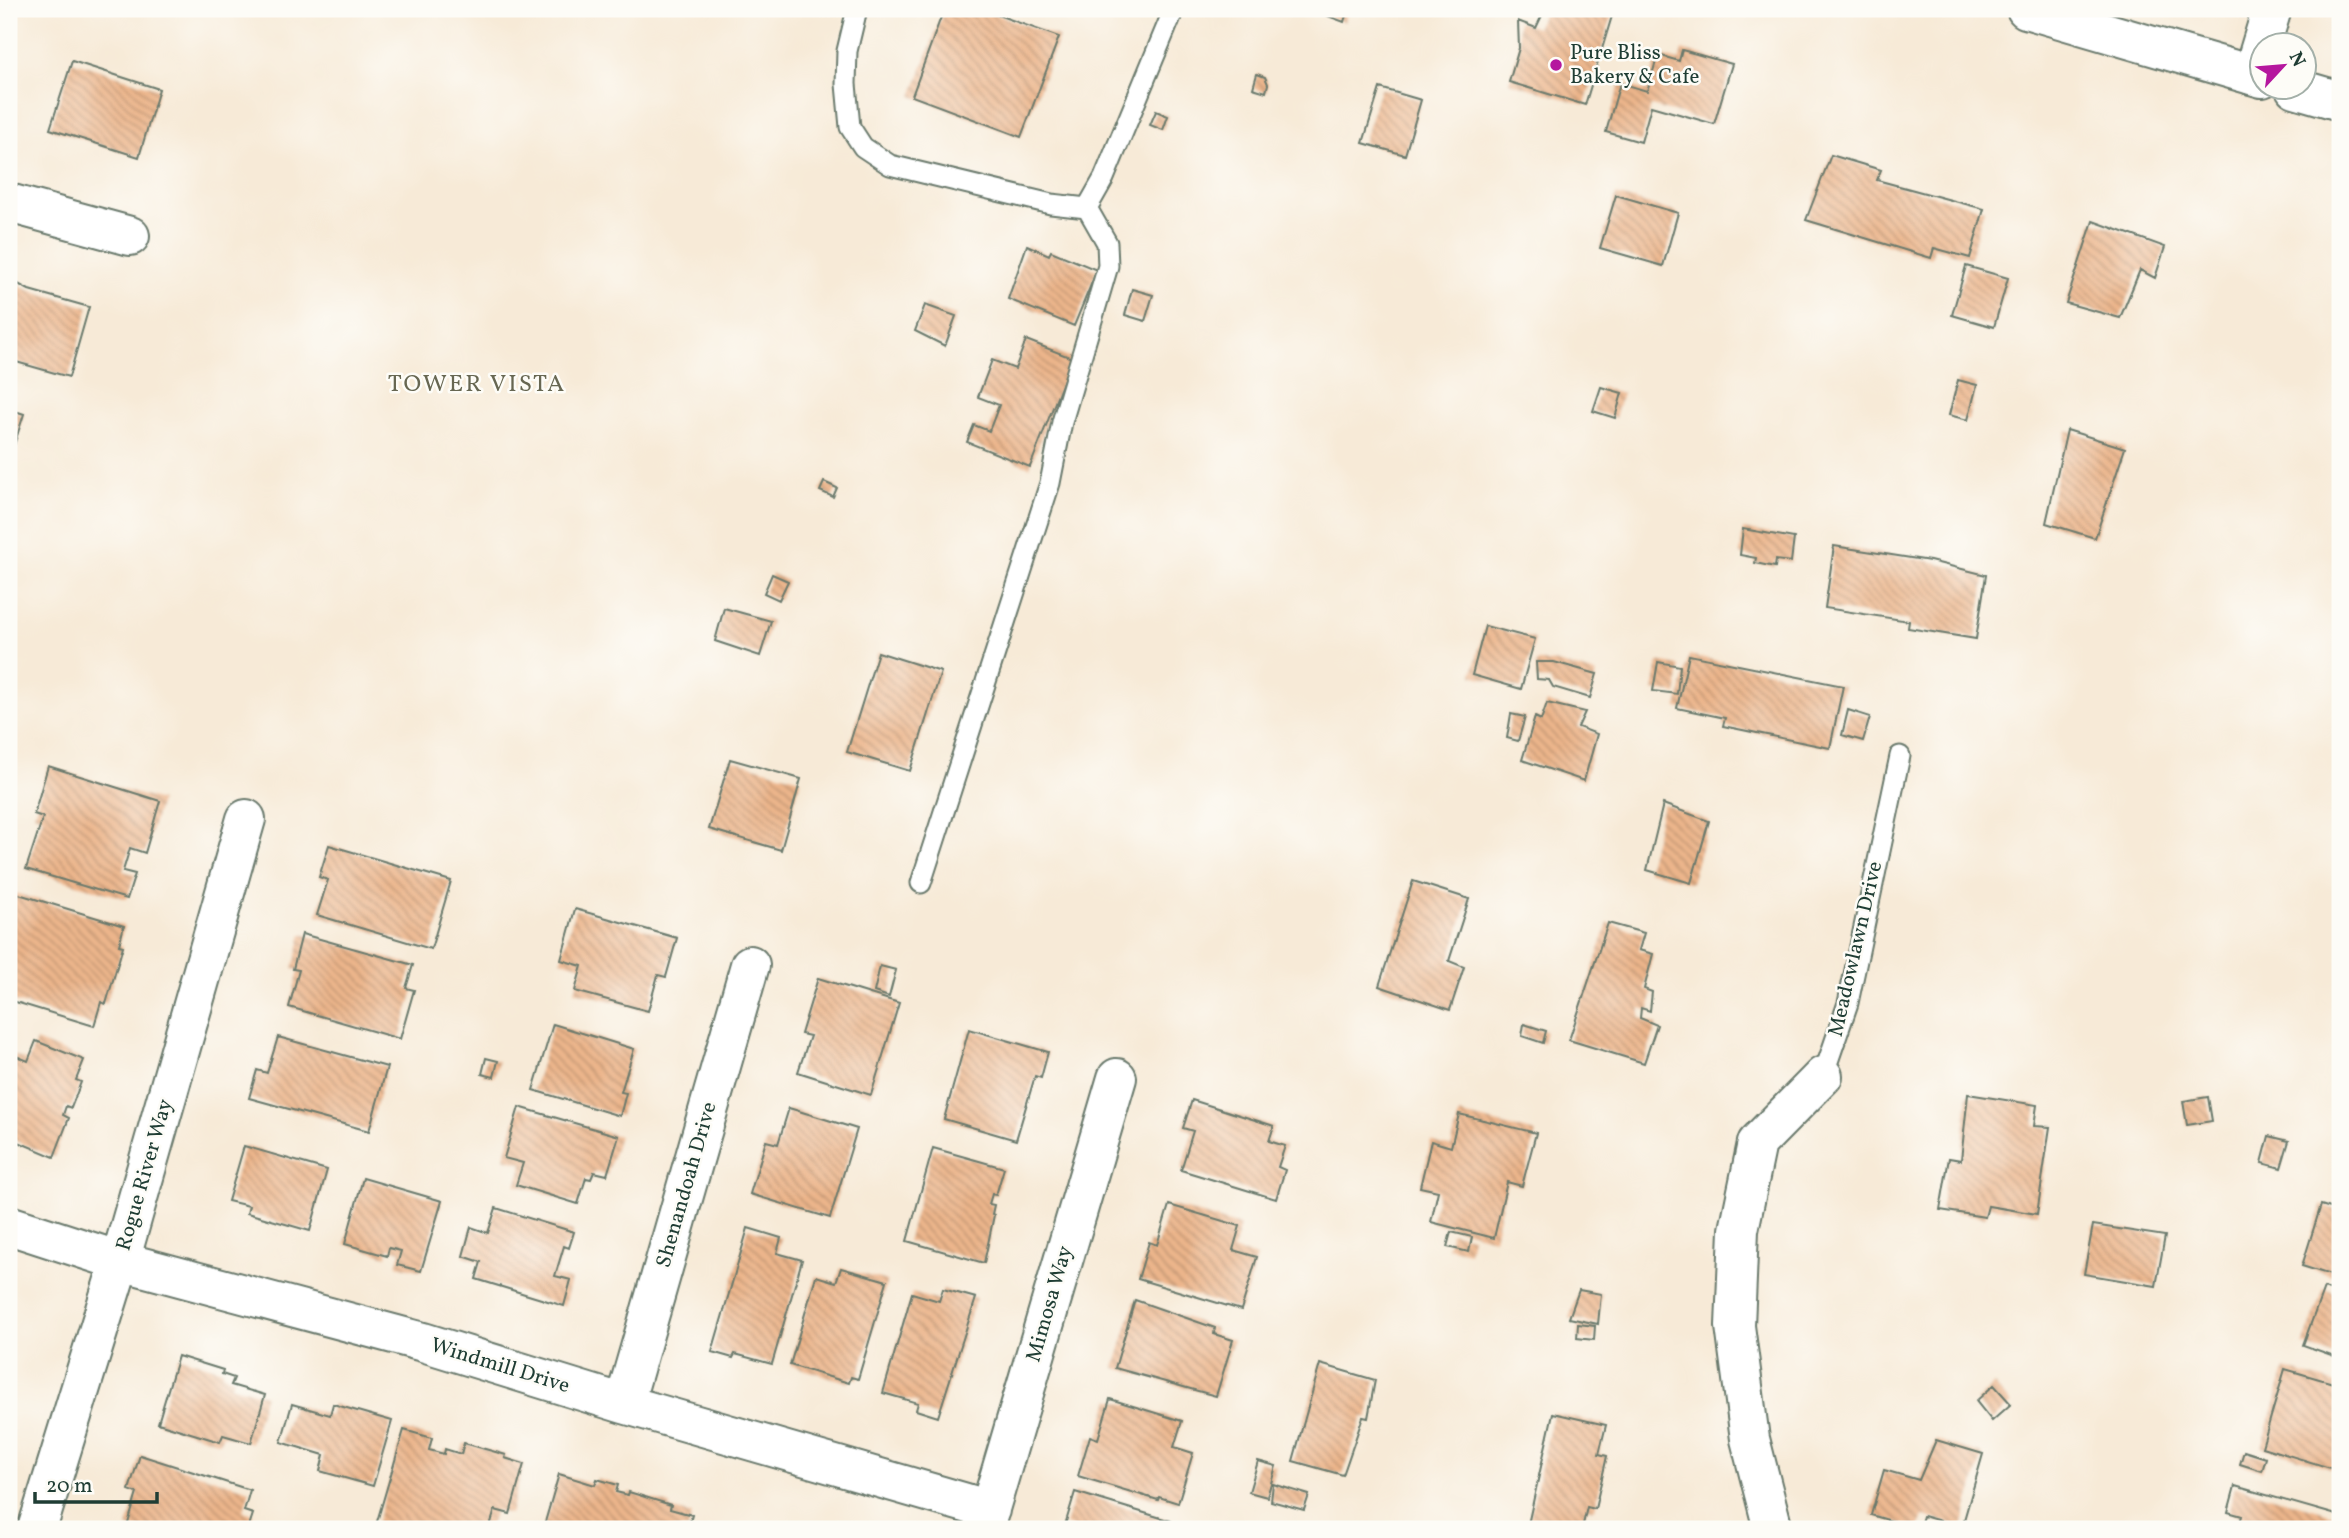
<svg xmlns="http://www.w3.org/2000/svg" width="2349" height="1538" font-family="Vollkorn,serif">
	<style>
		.building { fill: url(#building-back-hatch) }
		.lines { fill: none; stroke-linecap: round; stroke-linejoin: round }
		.service-casing { stroke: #6b7a6d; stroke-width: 23 }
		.minor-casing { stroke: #6b7a6d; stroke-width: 42 }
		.tertiary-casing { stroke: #6b7a6d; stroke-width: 42 }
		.service { stroke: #fff; stroke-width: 19 }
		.minor { stroke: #fff; stroke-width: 38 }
		.tertiary { stroke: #fff; stroke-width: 38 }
		.poi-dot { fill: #b5179e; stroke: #fdfcf7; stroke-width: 2.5 }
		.labels { text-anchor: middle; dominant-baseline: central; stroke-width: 5; stroke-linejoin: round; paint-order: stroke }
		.poi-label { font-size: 21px; fill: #1f3d34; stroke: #fdfcf7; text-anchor: start }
		.street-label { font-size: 21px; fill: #1f3d34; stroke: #fdfcf7 }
		.quarter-label { font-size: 24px; letter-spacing: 2px; fill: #676752; stroke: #fdfcf7 }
	</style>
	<defs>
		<pattern id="building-back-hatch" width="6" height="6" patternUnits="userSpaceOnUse" patternTransform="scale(1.75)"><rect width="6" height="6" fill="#ecb58b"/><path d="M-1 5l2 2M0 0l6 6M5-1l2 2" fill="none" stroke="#bf9472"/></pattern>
	</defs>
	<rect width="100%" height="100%" fill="#fdfcf7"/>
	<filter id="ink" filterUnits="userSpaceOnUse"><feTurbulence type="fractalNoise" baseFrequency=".0143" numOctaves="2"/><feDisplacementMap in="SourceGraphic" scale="14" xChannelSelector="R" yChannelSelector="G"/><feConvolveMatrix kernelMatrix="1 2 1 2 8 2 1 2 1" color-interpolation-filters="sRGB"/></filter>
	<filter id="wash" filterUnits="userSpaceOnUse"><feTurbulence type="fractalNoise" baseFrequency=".00686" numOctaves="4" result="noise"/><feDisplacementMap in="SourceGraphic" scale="28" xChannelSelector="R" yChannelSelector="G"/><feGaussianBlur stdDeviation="1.57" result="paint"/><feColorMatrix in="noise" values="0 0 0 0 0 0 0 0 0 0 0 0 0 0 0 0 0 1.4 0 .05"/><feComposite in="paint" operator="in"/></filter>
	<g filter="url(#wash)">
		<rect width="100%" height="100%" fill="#f7ead7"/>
		<g id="blocks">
			<path class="building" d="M944 9H981L1059 37 1021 137 912 96Z
				M1318 9H1348L1344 22 1317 12Z
				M1545 9H1588L1612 16 1585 105 1509 82 1519 48 1518 21 1536 28Z
				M1682 50 1732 64 1714 124 1651 106 1641 142 1606 132 1620 83 1647 91 1658 55 1679 61Z
				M72 61 159 89 139 157 50 129Z
				M1257 74 1265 77 1268 84 1266 92 1253 88Z
				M1380 88 1421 100 1405 155 1363 143Z
				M1156 111 1168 116 1163 130 1150 125Z
				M1831 155 1881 170 1877 180 1984 209 1970 258 1934 248 1931 258 1806 220Z
				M1616 195 1678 213 1663 266 1600 248Z
				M2093 221 2165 247 2155 278 2140 270 2120 318 2066 303Z
				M1027 245 1049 255 1051 251 1097 270 1074 326 1008 299Z
				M1966 266 2008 278 1994 327 1952 315Z
				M9 279 29 290 89 307 69 377 9 360Z
				M1132 289 1153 295 1145 321 1125 315Z
				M925 305 956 316 945 346 915 331Z
				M1026 340 1072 358 1030 467 967 442 974 425 989 431 999 405 978 397 992 360 1015 369Z
				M1958 380 1977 385 1968 420 1949 415Z
				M1601 387 1622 393 1615 418 1593 411Z
				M9 409 24 414 9 461Z
				M2067 430 2125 448 2095 538 2046 523Z
				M824 482 837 488 833 497 820 491Z
				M1743 529 1794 538 1791 562 1776 560 1775 567 1755 563 1756 558 1740 555Z
				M1834 546 1930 561 1986 575 1976 639 1908 628 1909 621 1825 608Z
				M772 574 788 581 779 600 764 593Z
				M724 608 771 621 760 656 715 641Z
				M1485 626 1535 639 1521 689 1472 675Z
				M878 652 941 672 910 771 847 752Z
				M1689 655 1843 686 1830 748 1723 726 1725 718 1677 708Z
				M1536 662H1554L1597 674 1590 698 1553 687 1549 680 1537 679Z
				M1658 662 1680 666 1677 694 1653 691Z
				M1547 703 1585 712 1578 727 1597 734 1584 781 1522 760 1535 717 1541 720Z
				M1848 710 1870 717 1863 741 1842 735Z
				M1511 714 1525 717 1518 741 1507 738Z
				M730 759 801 779 781 850 709 829Z
				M48 766 160 801 145 853 130 848 123 871 135 874 127 899 26 869 43 817 34 814Z
				M1663 804 1709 821 1691 883 1647 870Z
				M329 845 451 881 431 949 317 915 328 880 319 877Z
				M1413 881 1469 899 1449 961 1464 967 1450 1010 1379 986Z
				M12 892 124 926 119 945 123 946 106 1004 101 1002 94 1026 9 1000V904Z
				M575 909 677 938 666 977 658 975 648 1011 575 991 582 966 561 960Z
				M1608 923 1644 933 1639 950 1653 954 1644 989 1652 992 1650 1011 1641 1008 1640 1018 1657 1025 1644 1063 1569 1040Z
				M302 934 413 965 406 988 414 990 400 1039 289 1007 299 970 293 969Z
				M880 966 896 970 889 997 874 992Z
				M818 978 899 1003 871 1095 798 1072 810 1036 801 1034Z
				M553 1024 634 1049 621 1092 626 1093 620 1116 533 1090Z
				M1524 1024 1546 1031 1543 1043 1522 1036Z
				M969 1029 1048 1052 1041 1078 1035 1076 1016 1140 944 1119Z
				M278 1037 387 1067 369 1131 249 1098 257 1070 267 1073Z
				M36 1041 84 1060 76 1080 81 1082 71 1108 66 1106 63 1115 69 1118 54 1157 9 1138V1053L28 1061Z
				M486 1058 498 1061 494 1077 482 1074Z
				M1968 1094 2037 1105 2034 1126 2050 1127 2037 1214 1988 1206 1985 1217 1940 1210 1949 1158 1961 1160Z
				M2208 1097 2212 1121 2187 1125 2183 1101Z
				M1192 1100 1274 1126 1269 1141 1285 1146 1278 1167 1285 1170 1276 1199 1181 1170 1193 1131 1183 1128Z
				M519 1107 619 1136 607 1175 594 1172 591 1179 586 1178 578 1204 516 1185 523 1163 504 1158Z
				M789 1108 857 1129 830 1218 750 1194 766 1141 778 1144Z
				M1459 1114 1536 1133 1522 1186 1507 1182 1494 1238 1431 1222 1438 1191 1420 1187 1431 1141 1451 1147Z
				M2269 1136 2289 1141 2281 1168 2262 1163Z
				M244 1146 327 1170 310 1231 247 1213 249 1206 228 1201Z
				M933 1148 1004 1168 996 1195 992 1194 989 1204 994 1205 992 1214 994 1215 984 1263 907 1241Z
				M363 1178 442 1201 421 1271 397 1265 401 1251 389 1248 387 1256 345 1244Z
				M1169 1205 1240 1226 1233 1250 1257 1257 1241 1310 1138 1279 1149 1242 1157 1245Z
				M2321 1205 2340 1211V1278L2302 1266Z
				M496 1208 574 1232 569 1248 564 1246 555 1276 571 1280 564 1306 476 1279 481 1262 463 1256 471 1227 488 1233Z
				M2093 1225 2165 1236 2156 1286 2084 1274Z
				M748 1228 781 1238 777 1253 802 1260 772 1364 735 1354 733 1358 712 1352Z
				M1451 1232 1472 1237 1469 1252 1447 1247Z
				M841 1268 887 1281 858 1379 851 1377 849 1383 790 1365 816 1276 836 1282Z
				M2324 1288 2340 1294V1358L2303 1345Z
				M943 1289 976 1298 938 1417 916 1410 918 1403 883 1393 912 1293 939 1301Z
				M1579 1290 1601 1294 1598 1324 1569 1318Z
				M1135 1300 1215 1328 1214 1334 1233 1340 1216 1396 1115 1368Z
				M1578 1324 1595 1326 1594 1340 1577 1338Z
				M178 1356 223 1370 222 1374 234 1378 231 1385 265 1395 251 1443 223 1435 220 1442 158 1423Z
				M1320 1364 1375 1380 1368 1418 1363 1417 1343 1475 1293 1461Z
				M2285 1369 2340 1385V1471L2262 1447Z
				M1994 1385 2011 1404 1992 1421 1976 1401Z
				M1110 1399 1182 1421 1174 1447 1193 1453 1178 1503 1159 1497 1158 1500 1078 1476 1090 1436 1098 1439Z
				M292 1404 330 1415 333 1404 392 1421 373 1486 320 1471 324 1455 281 1442Z
				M1553 1413 1606 1425 1599 1454 1607 1456 1595 1509 1587 1507 1582 1529H1527Z
				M404 1430 432 1438 429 1450 444 1454 445 1449 461 1454 464 1443 506 1455 505 1458 524 1464 510 1514 495 1510 489 1529H393L376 1525Z
				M1936 1440 1983 1454 1962 1527 1923 1516 1919 1529 1871 1515 1884 1470 1919 1480Z
				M2244 1451 2266 1458 2262 1471 2240 1464Z
				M140 1455 250 1490 244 1511 253 1514 248 1529H136L127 1527 137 1493 129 1490Z
				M1258 1461 1276 1466 1267 1497 1249 1492Z
				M559 1474 595 1485 597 1479 618 1485 616 1492 628 1495 629 1492 671 1505 670 1509 692 1515 688 1529H543Z
				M1273 1484 1309 1495 1304 1510 1271 1501Z
				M2235 1486 2340 1516 2337 1529H2238L2242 1516 2228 1512Z
				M1075 1492 1171 1521 1168 1529H1077L1065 1525Z"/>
		</g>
	</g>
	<g filter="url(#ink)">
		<use href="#blocks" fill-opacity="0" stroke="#6b7a6d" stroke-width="2"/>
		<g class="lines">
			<g class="service-casing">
				<path id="service" d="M857 9 847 51 846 84 850 127 863 147 890 165 1051 204 1087 208 1104 178 1174 9
					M921 883 1050 483 1062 422 1108 266 1107 243 1087 208
					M1823 1076 1848 1003 1900 756"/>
			</g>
			<g class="minor-casing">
				<path id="minor" d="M2252 75 2272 9
					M9 203 130 236
					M9 1225 120 1261 423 1342 624 1404 990 1510
					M624 1404 750 965
					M37 1529 120 1261 246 819
					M984 1529 1117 1078
					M1773 1529 1750 1439 1735 1326 1739 1230 1757 1143 1823 1076"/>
			</g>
			<g class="tertiary-casing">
				<path id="tertiary" d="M2026 9 2262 78
					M2295 88 2340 101"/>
			</g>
			<use href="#service" class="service"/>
			<use href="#minor" class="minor"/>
			<use href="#tertiary" class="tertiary"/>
		</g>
	</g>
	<circle class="poi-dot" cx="1556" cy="65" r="7"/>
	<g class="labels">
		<g class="poi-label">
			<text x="1570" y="53">Pure Bliss<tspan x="1570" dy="24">Bakery &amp; Cafe</tspan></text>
		</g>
		<g class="street-label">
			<text transform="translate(1856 949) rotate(-77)">Meadowlawn Drive</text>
			<text transform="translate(145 1175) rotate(-74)">Rogue River Way</text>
			<text transform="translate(687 1185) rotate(-74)">Shenandoah Drive</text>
			<text transform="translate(1050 1304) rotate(-74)">Mimosa Way</text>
			<text transform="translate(500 1366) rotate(17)">Windmill Drive</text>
		</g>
		<g class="quarter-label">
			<text x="477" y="385">TOWER VISTA</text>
		</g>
	</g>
	<rect width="2349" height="1538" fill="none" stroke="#fdfcf7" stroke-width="35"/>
	<g transform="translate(2283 66) rotate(64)"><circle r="33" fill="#fdfcf7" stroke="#a4b0a9" stroke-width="2"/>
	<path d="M0-5L12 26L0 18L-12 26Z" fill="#b5179e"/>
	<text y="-10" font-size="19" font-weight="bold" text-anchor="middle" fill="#1f3d34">N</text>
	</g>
	<path d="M35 1492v10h122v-10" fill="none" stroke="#1f3d34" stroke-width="3.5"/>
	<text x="46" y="1492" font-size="21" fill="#1f3d34" stroke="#fdfcf7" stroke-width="5" paint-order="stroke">20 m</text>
</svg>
